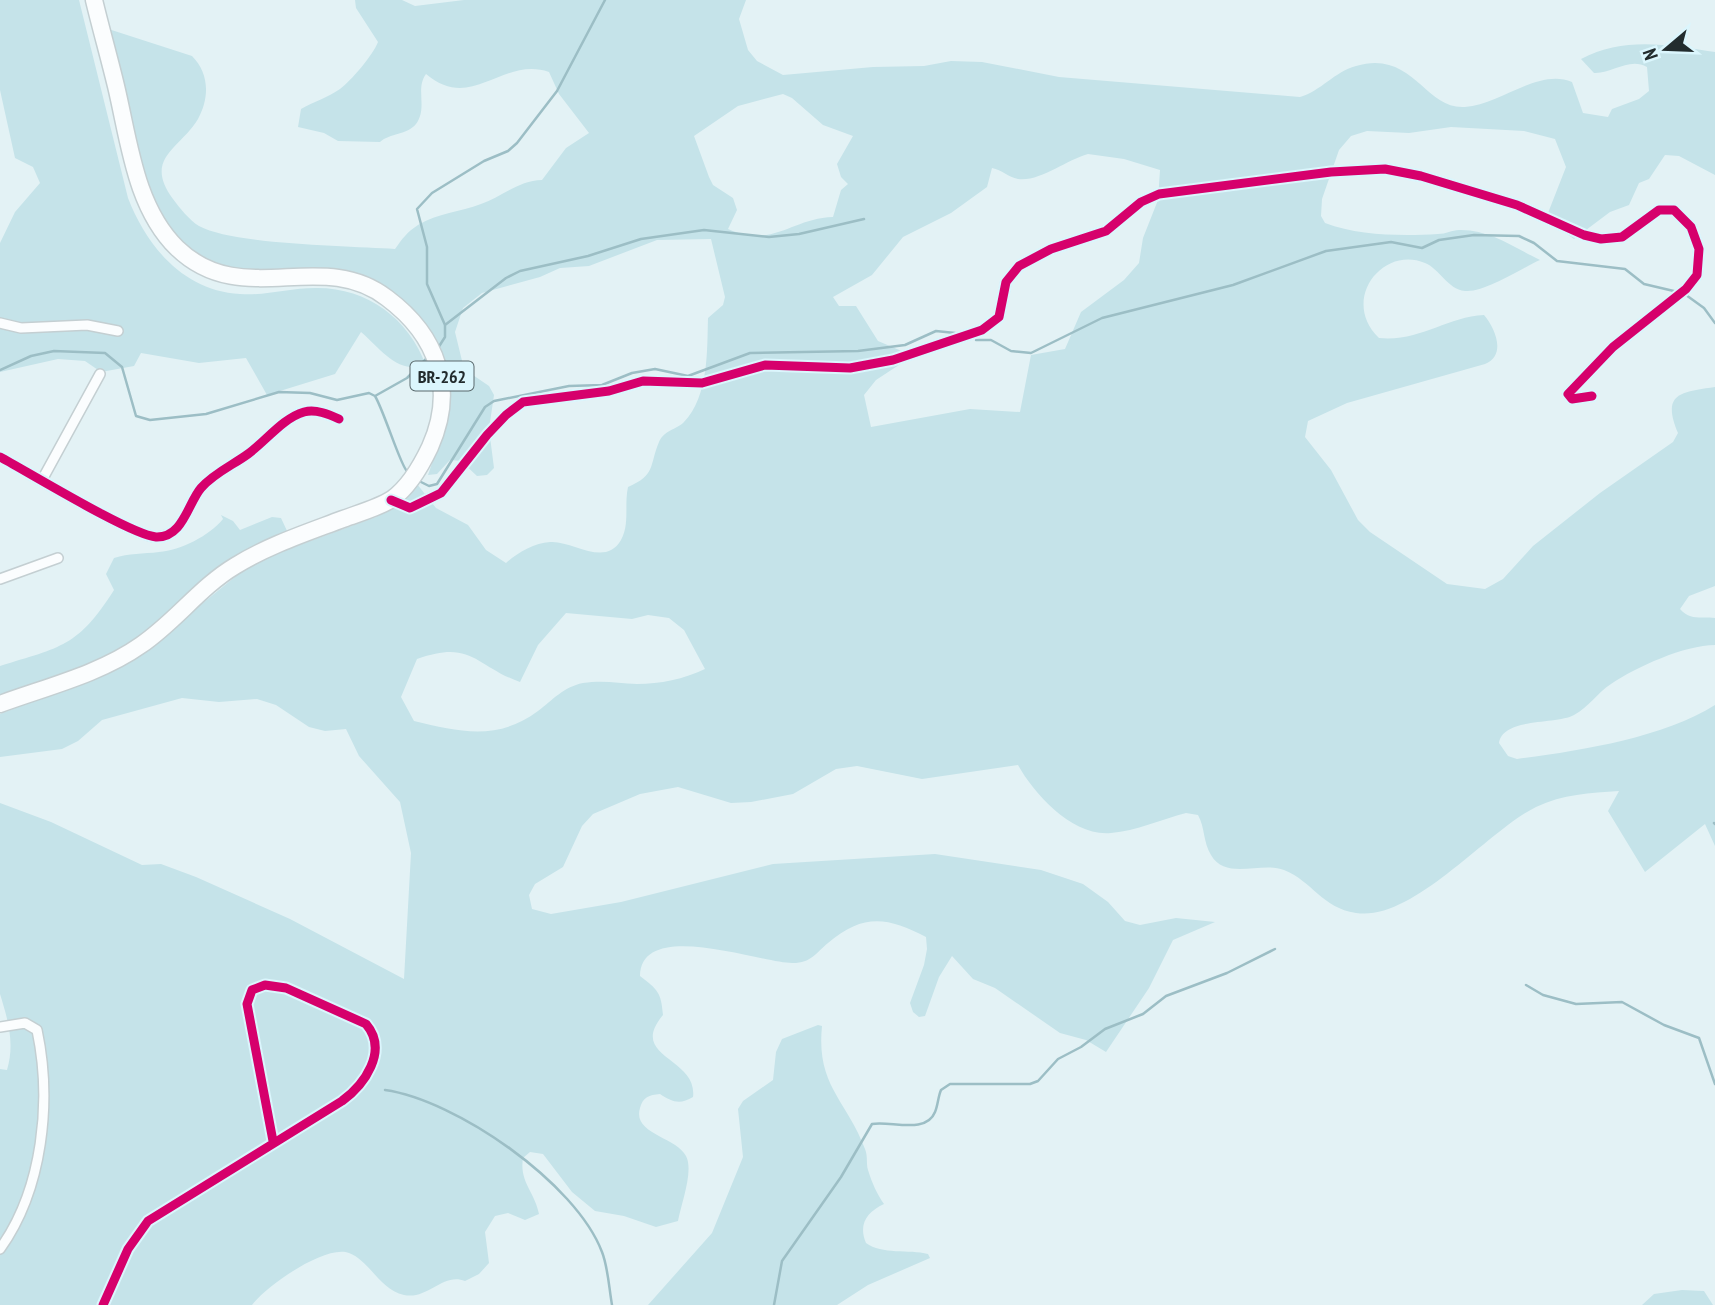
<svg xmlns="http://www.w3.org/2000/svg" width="1715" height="1305" font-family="'PT Sans Narrow',sans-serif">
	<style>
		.green { fill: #c5e3e9; fill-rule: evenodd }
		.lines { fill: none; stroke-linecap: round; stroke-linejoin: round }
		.stream { stroke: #9cbec5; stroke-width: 2.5 }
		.minor-casing { stroke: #c4cfd2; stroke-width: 12 }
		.trunk-casing { stroke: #c4cfd2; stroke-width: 19 }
		.minor { stroke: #fbfdfe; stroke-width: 9 }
		.trunk { stroke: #fbfdfe; stroke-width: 16 }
		.cycleway-casing { stroke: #dbf6fd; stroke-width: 13 }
		.cycleway { stroke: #d6006c; stroke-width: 9 }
		.labels { text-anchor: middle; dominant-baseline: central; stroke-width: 6; stroke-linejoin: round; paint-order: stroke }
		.shield { fill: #dbf6fd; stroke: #5a696c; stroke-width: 2 }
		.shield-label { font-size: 18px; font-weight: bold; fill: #222c2e }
	</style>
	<rect width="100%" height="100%" fill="#e3f2f5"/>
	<path class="green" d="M0 0H79L128 198C147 247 184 291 240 294 265 296 290 288 315 288 366 287 409 318 426 366 396 373 383 351 361 332L335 374 267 395 246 358 199 363 141 353 134 366 101 372 85 361 58 359 0 372V243L15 212 40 183 33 167 15 158 0 90Z
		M355 0H402L415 6 464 0H746L739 19 748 50 757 61 783 75 873 67 924 66 951 61 982 62 1059 77 1300 97C1321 91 1334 72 1356 66 1413 49 1425 110 1465 107 1500 105 1538 68 1572 82L1583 113 1608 117 1612 109 1639 99 1649 91 1647 67C1629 57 1612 74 1594 73L1581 59C1624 36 1669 45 1715 52V175L1679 156 1665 155 1649 179 1639 183 1629 205 1610 212 1574 239 1550 222 1548 213 1566 167 1555 139 1524 131 1451 127 1409 133 1367 131 1351 136 1339 150 1322 199 1321 216 1325 223C1359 236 1403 236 1438 234 1446 234 1452 230 1459 230 1489 229 1515 248 1540 260 1522 268 1484 293 1465 291 1447 289 1440 269 1425 263 1382 245 1340 301 1379 338 1420 342 1446 317 1484 315 1495 328 1507 355 1485 364L1347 403 1308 421 1305 437 1331 470 1358 520 1370 532 1447 584 1485 589 1503 579 1533 546 1600 493 1673 442 1678 433C1661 393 1681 392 1715 387V586L1689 596 1680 609C1691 621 1700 616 1715 618V645C1685 645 1636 667 1611 684 1597 693 1589 707 1574 715 1556 725 1503 717 1499 743L1508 756 1517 759C1578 751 1663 738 1715 705V846L1705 824 1645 872 1608 811 1619 791C1590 793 1563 794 1536 807 1487 831 1413 922 1356 913 1322 908 1312 881 1284 870 1261 861 1226 881 1211 855 1203 842 1205 827 1198 815L1186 813C1162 819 1136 831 1111 833 1073 837 1034 794 1018 765L922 779 857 766 836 769 793 794 751 802 731 803 678 787 640 794 593 814 582 826 563 867 535 884 529 895 532 909 551 914 621 902 773 864 935 854 1041 870 1083 884 1108 902 1125 921 1140 925 1176 918 1215 922 1173 940 1149 988 1106 1052 1086 1040 1060 1033 995 988 973 979 952 956 939 977 925 1016 919 1017 913 1012 910 1003 924 965 927 949 926 937C888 917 863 913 828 943 816 953 811 963 793 963 763 964 641 917 640 976 658 990 661 992 663 1015 627 1058 698 1057 693 1097 680 1105 672 1102 660 1094 649 1095 643 1097 640 1108 632 1134 677 1137 686 1156 694 1171 681 1204 678 1221L656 1227 624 1216 595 1211 572 1192 543 1154 530 1152 523 1158C519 1182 535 1192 539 1214L525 1220 508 1213 495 1216 485 1232 489 1263 479 1274 465 1281C443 1272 428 1300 404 1295 380 1290 370 1261 349 1253 326 1244 266 1286 252 1305H0V1069L7 1070C15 1043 8 1020 0 994V803L51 822 142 865 161 864 196 877 290 919 404 979 411 853 400 802 359 756 346 729 325 731 309 727 276 705 257 699 219 702 182 698 102 720 78 741 62 749 0 757V714L129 663 246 568 272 555 376 517 417 484 436 508 468 525 486 550 506 563C517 553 534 543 550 542 572 540 605 568 621 540 630 524 624 505 628 487 656 475 649 466 659 442 664 430 676 430 684 422 709 396 707 350 708 318L723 305 725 297 711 239 657 240 589 266 560 268 540 277 482 293 463 308 455 332 464 369 489 386 494 395 489 429 494 468 487 475 477 476 461 461 450 460 437 474 428 475 446 422 443 367 374 286 239 280 160 233 96 25 192 56C209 73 210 97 198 119 180 149 143 158 173 199 179 207 190 221 199 226 234 245 351 246 395 249 402 239 407 232 418 225 438 213 460 212 481 204 502 197 519 180 542 180L566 148 589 133 559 94 549 72C502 56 472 113 426 74 415 89 428 108 416 124 407 135 390 133 380 142L338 141 324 133 298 127 301 109C313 102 329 97 340 89 351 81 373 55 378 42L356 8ZM783 94 792 98 823 125 853 136 837 164 841 177 848 184 841 190 833 217C792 218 773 249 728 229L737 210 733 198 713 185 709 177 694 136 738 106ZM1088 154 1124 159 1160 170 1158 200 1143 238 1139 263 1124 280 1081 312 1065 349 1031 355 1020 412 970 409 871 427 864 395 876 380 905 361 904 352 878 341 856 306H839L833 297 872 275 903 237 951 213 987 187 992 168C1002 170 1008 177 1018 179 1040 182 1066 160 1088 154ZM566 613 632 619 648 615 669 618 684 630 705 669C684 679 660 684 637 684 618 683 602 680 583 683 563 687 553 700 538 711 498 741 460 732 414 721L401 697 417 659C472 639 475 666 520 682L538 645Z
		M221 515 233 521 240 530 272 517 281 518 288 533 249 548 224 563 148 633 109 656 0 696V666C61 647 78 647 114 590L106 574 114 558C129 553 143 554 159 552 181 550 209 536 223 519Z
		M818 1025 822 1026C816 1086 846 1099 865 1149 868 1156 866 1163 868 1170 872 1183 877 1194 884 1204 867 1212 858 1224 866 1243 882 1255 909 1249 928 1254L930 1258 868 1285 837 1305H648L712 1233 743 1157 738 1109 743 1101 773 1080 776 1052 782 1039Z
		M1682 1290 1704 1291 1713 1305H1642L1654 1294Z"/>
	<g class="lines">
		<path class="stream" d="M1686 295 1704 308 1715 323
			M445 325 506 278 520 271 588 256 641 239 704 230 769 237 799 234 864 219
			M976 340H991L1011 351 1031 353 1102 318 1233 285 1326 251 1391 242 1422 248 1439 240 1474 235 1519 236 1534 243 1557 261 1625 269 1644 284 1678 292
			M438 348 445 337V325L427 284V247L417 209 432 193 484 161 508 151 517 143 557 91 605 0
			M0 370 31 356 54 351 105 353 122 367 136 416 150 420 206 414 279 392 310 393 337 400 369 393 375 396 407 378 427 358
			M375 396C384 411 401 467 407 471
			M419 481 429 486 437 484 485 407 494 401 569 386 602 385 632 373 655 369 688 376 750 353 858 351 905 345 936 331 955 333
			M1714 823 1715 824
			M1526 985 1543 995 1576 1004 1622 1002 1664 1025 1699 1038 1715 1084
			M385 1090C456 1100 576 1183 602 1252 608 1267 609 1288 612 1305
			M774 1305 782 1261 841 1177 872 1124C889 1120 926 1135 935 1112 938 1105 938 1097 941 1090L950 1084H1030L1038 1081 1058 1059 1081 1047 1105 1029 1143 1014 1166 996 1227 973 1275 949"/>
		<g class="minor-casing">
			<path id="minor" d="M0 323 21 328 87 325 118 331
				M0 457C28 472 131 535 156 537 183 538 188 503 201 488 214 473 233 465 248 454 266 441 283 418 304 412 316 409 328 414 339 419
				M42 480 100 374
				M391 500 410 508 441 493 487 435 506 415 523 402 609 391 643 381 702 383 765 365 850 368 893 360 982 330 999 317 1006 282 1019 266 1051 249 1106 231 1141 202 1159 194 1331 172 1385 169 1421 176 1517 205 1584 235 1601 239 1622 237 1659 210H1674L1691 227 1699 249 1697 275 1686 289 1613 347 1568 394 1572 399 1592 396
				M0 579 58 558
				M0 1027 25 1023 37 1030C52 1101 43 1189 0 1249
				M103 1305 128 1249 148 1221 342 1101C364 1085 389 1051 366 1024L286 988 265 985 252 990 247 1004 273 1141"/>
		</g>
		<g class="trunk-casing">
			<path id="trunk" d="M0 704C46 687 100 674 141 645 175 622 200 587 235 566 269 545 306 533 343 519 359 513 378 508 392 499 409 487 421 466 430 447 456 389 438 336 387 298 321 247 242 311 177 248 135 207 129 140 116 86 109 57 101 29 94 0"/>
		</g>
		<use href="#minor" class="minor"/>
		<use href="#trunk" class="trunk"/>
		<g class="cycleway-casing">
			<path id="cycleway" d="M0 457C28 472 131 535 156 537 183 538 188 503 201 488 214 473 233 465 248 454 266 441 283 418 304 412 316 409 328 414 339 419
				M391 500 410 508 441 493 487 435 506 415 523 402 609 391 643 381 702 383 765 365 850 368 893 360 982 330 999 317 1006 282 1019 266 1051 249 1106 231 1141 202 1159 194 1331 172 1385 169 1421 176 1517 205 1584 235 1601 239 1622 237 1659 210H1674L1691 227 1699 249 1697 275 1686 289 1613 347 1568 394 1572 399 1592 396
				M103 1305 128 1249 148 1221 342 1101C364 1085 389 1051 366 1024L286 988 265 985 252 990 247 1004 273 1141"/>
		</g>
		<use href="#cycleway" class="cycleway"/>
	</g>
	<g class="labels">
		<rect class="shield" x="410.5" y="361.5" width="63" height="29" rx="5"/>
		<g class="shield-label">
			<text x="442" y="376">BR-262</text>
		</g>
	</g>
	<g transform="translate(1666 49) rotate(251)" stroke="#dbf6fd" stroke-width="5" paint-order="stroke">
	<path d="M0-5L12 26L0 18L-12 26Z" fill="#222c2e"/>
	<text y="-10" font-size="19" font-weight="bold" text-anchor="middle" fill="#222c2e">N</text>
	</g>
</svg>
